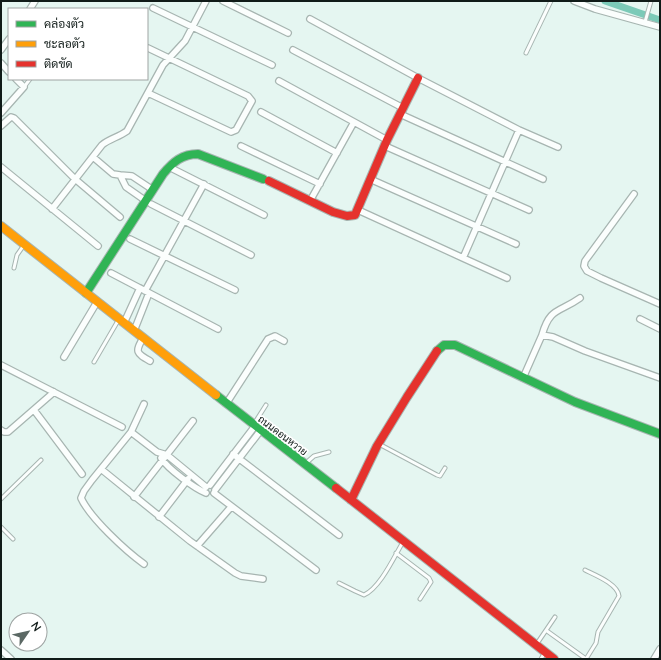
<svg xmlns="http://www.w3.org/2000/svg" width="661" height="660" font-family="Lato,Sarabun,sans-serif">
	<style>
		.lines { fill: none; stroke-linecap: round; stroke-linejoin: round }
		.canal { stroke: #7ccab8; stroke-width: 7 }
		.lane-casing { stroke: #a7b5b1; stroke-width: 5 }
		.street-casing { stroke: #a7b5b1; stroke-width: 8 }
		.fast-casing { stroke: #a7b5b1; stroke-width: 10 }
		.slow-casing { stroke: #a7b5b1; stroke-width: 10 }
		.jam-casing { stroke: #a7b5b1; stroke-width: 10 }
		.lane { stroke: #fbfefd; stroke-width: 3 }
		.street { stroke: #fbfefd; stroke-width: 5.5 }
		.fast { stroke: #30b455; stroke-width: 8 }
		.slow { stroke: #ff9f0a; stroke-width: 8 }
		.jam { stroke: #e5322d; stroke-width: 8 }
		.labels { text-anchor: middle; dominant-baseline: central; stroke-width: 3.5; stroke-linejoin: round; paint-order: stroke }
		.street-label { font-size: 10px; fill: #101b18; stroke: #fff }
	</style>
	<rect width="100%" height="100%" fill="#e5f6f1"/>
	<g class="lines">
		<path class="canal" d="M605 1 660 20"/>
		<g class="lane-casing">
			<path id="lane" d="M645 22 651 1
				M526 53 551 1
				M24 87 30 79
				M14 268 17 255 24 245
				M94 362 119 319
				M254 424 266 405
				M379 444 437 475 440 476 445 468
				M306 463 314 456 329 452
				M1 499 41 460
				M1 527 13 539
				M396 553 429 578 431 582 420 599
				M585 570C595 575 618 584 619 596L598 632 596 643 586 659
				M339 583 355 591 364 595C380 588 394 557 403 542
				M547 631 586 659
				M536 645 555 617
				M541 659 545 652"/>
		</g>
		<g class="street-casing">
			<path id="street" d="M223 1 288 33
				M574 1 595 9 660 27
				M153 8 272 65
				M30 9 35 1
				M310 19 418 78 519 130 558 147
				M148 48 248 96 252 101 236 130 231 132 148 93
				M1 50 9 39
				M293 50 403 108
				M1 63 9 72
				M279 81 387 140
				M261 112 337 153
				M1 113 24 87 16 79
				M400 114 543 179
				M1 126 11 117 14 118 75 179 120 217
				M241 146 320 184
				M385 146 529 210
				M93 157 113 174 120 175
				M1 167 98 246
				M173 169 264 215
				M370 179 516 244
				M634 194 585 261 584 266 587 271 601 278 660 304
				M146 201 126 187 120 175 132 176 153 190
				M310 201 354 122
				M151 204 251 255
				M52 209 102 145C109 139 119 137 127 131L163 65 185 41 206 1
				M358 210 463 258
				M130 239 235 290
				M111 273 218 329
				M507 278 463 258 519 130
				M145 291 204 184
				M640 319 660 329
				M124 323 140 288
				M134 331 149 293
				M542 335C550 307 559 313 580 298
				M143 338C135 352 136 353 150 361
				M64 357 97 302
				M1 365 122 427
				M523 378 542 335 553 337 585 351 660 378
				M144 404 131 432 92 480 84 491 81 498C90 518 126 551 144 564
				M226 404 268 339 275 336 284 341
				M34 410 82 474
				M1 430 4 432H8L54 392
				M131 432 157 452 167 455 206 487
				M233 454 339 535
				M161 458C168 469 194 488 206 493
				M101 469 190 541 235 573 241 576 263 579
				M210 485 255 426
				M215 490 261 430
				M214 493 316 570
				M134 497 193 421
				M159 517 188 479
				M197 546 231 507
				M1 650 11 659
				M654 659 660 649"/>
		</g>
		<g class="fast-casing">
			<path id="fast" d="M86 293 163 174C173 162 182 154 198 154L263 179
				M437 351 444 345H455L575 402 660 434
				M216 395 336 488"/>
		</g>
		<g class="slow-casing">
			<path id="slow" d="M1 226 216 395"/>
		</g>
		<g class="jam-casing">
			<path id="jam" d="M269 181 333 212 347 216 355 215 387 140 418 78
				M336 488 554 659
				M351 500 377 446 407 397 437 351"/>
		</g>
		<use href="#lane" class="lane"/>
		<use href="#street" class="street"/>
		<use href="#fast" class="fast"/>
		<use href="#slow" class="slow"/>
		<use href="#jam" class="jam"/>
	</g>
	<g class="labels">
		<g class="street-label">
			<text transform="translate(283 435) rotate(37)">ถนนดอนหวาย</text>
		</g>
	</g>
	<rect width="661" height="660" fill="none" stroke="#101b18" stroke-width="4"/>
	<rect x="8" y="8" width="140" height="72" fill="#ffffff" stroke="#9fa4a3"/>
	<rect x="16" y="21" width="20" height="6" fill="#30b455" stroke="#9fa4a3"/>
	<text x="44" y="28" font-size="12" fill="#101b18">คล่องตัว</text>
	<rect x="16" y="41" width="20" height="6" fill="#ff9f0a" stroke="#9fa4a3"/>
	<text x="44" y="48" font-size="12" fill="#101b18">ชะลอตัว</text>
	<rect x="16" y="61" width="20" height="6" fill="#e5322d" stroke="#9fa4a3"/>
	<text x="44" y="68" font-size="12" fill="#101b18">ติดขัด</text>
	<g transform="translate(28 632) rotate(56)"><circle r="19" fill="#ffffff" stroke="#9fa4a3"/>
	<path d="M0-3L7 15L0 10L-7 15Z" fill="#5b6864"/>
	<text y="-6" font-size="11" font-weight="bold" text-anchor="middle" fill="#101b18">N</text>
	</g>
</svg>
